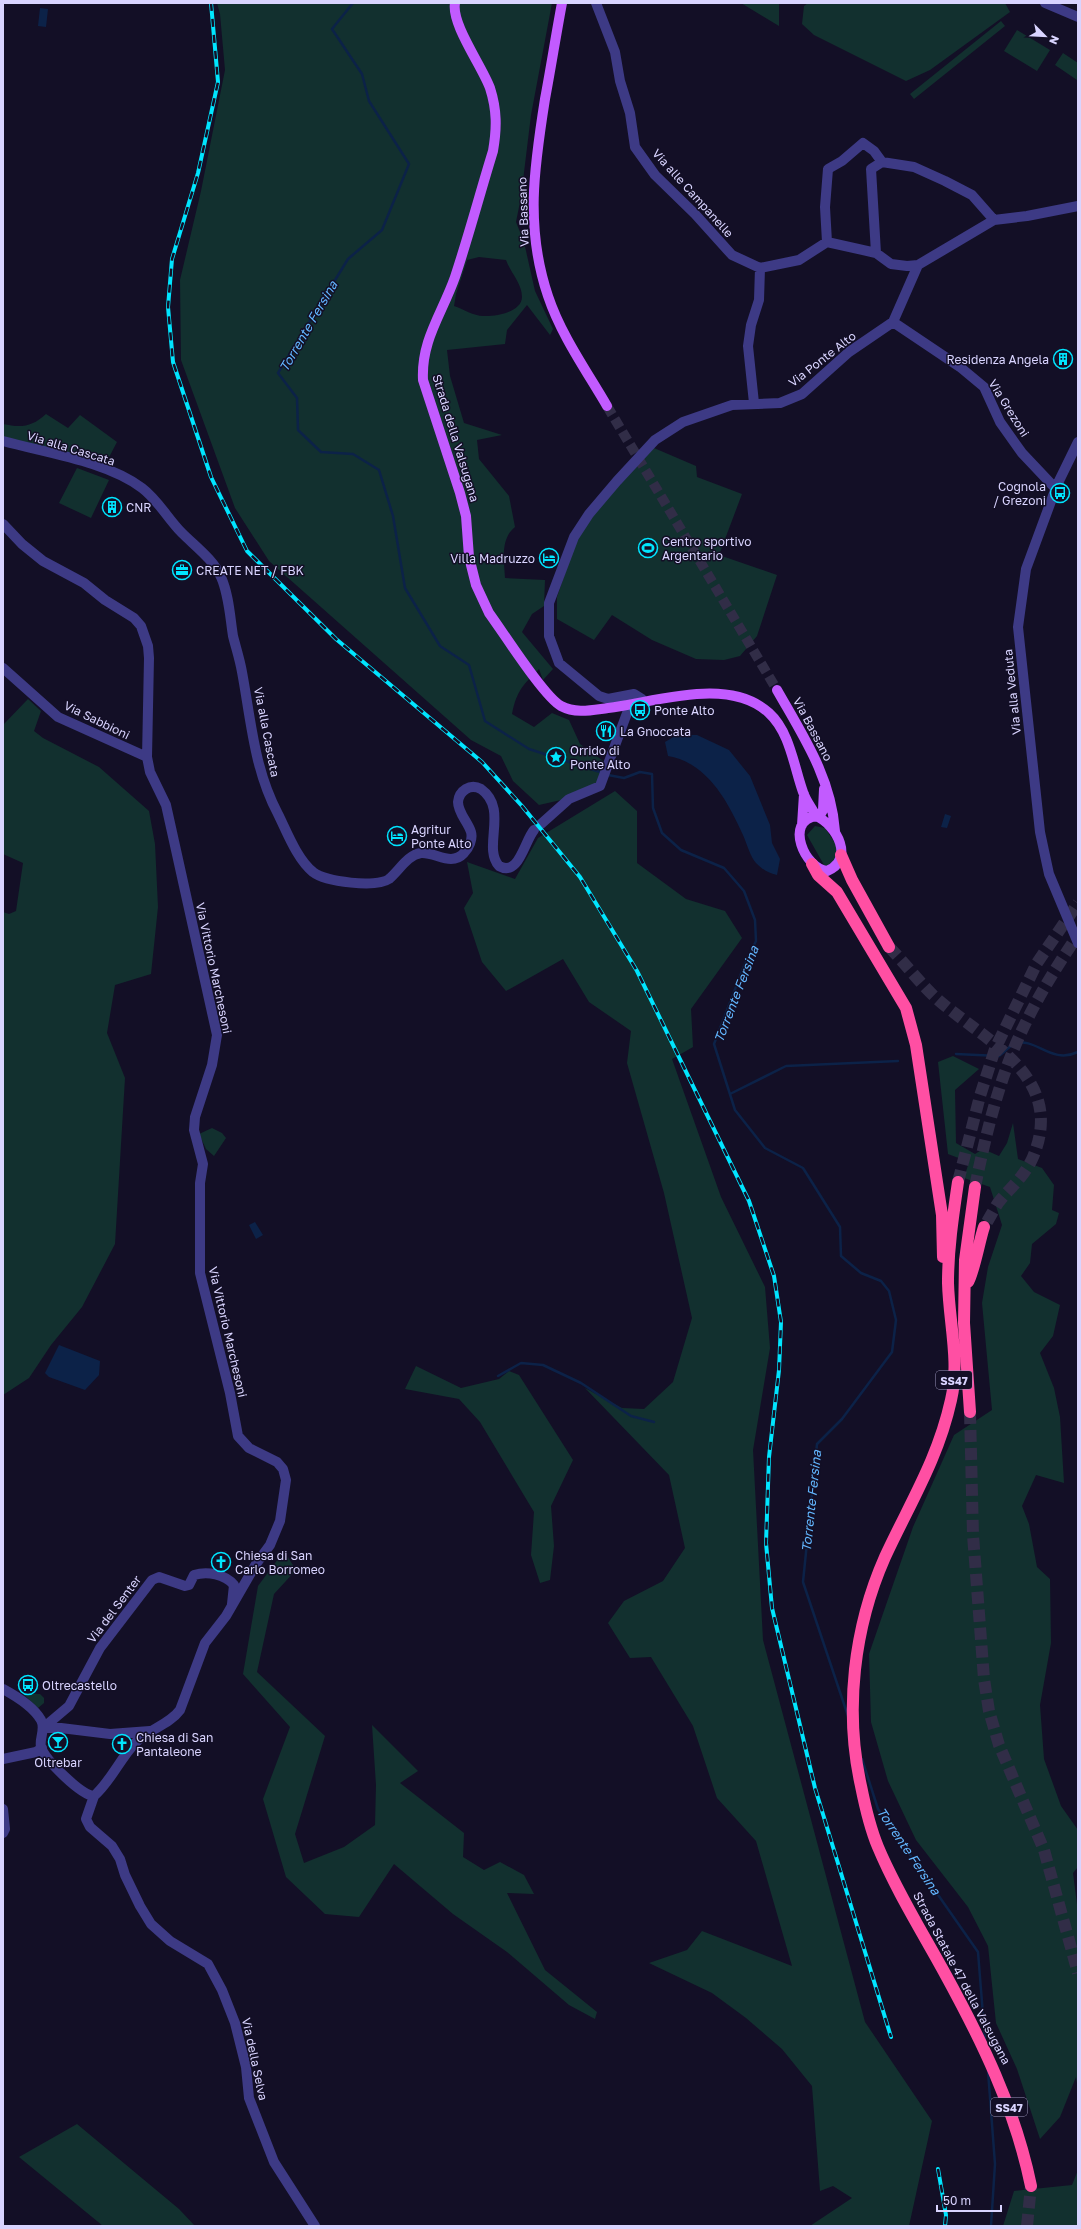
<svg xmlns="http://www.w3.org/2000/svg" width="1081" height="2229" font-family="'Golos Text',sans-serif">
	<style>
		.green { fill: #12302f; fill-rule: evenodd }
		.water { fill: #0c2248 }
		.lines { fill: none; stroke-linecap: round; stroke-linejoin: round }
		.stream { stroke: #0c2248; stroke-width: 2.5 }
		.major-tunnel { stroke: #312d47; stroke-width: 10; stroke-dasharray: 10 5; stroke-linecap: butt }
		.highway-tunnel { stroke: #312d47; stroke-width: 12; stroke-dasharray: 12 6; stroke-linecap: butt }
		.minor { stroke: #3d3a85; stroke-width: 10 }
		.major { stroke: #c25bff; stroke-width: 10 }
		.highway { stroke: #ff4fa3; stroke-width: 12 }
		.rail-casing { stroke: #00e5ff; stroke-width: 4 }
		.rail { stroke: #130f26; stroke-width: 2.5; stroke-dasharray: 8; stroke-linecap: butt }
		.labels { text-anchor: middle; dominant-baseline: central; stroke-width: 3; stroke-linejoin: round; paint-order: stroke }
		.shield { fill: #130f26; stroke: #9e99be; stroke-width: 1 }
		.shield-label { font-size: 11px; font-weight: bold; fill: #d9d4ff }
		.street-label { font-size: 12px; fill: #d9d4ff; stroke: #130f26 }
		.poi-label { font-size: 12px; fill: #d9d4ff; stroke: #130f26; text-anchor: start }
		.water-label { font-size: 13px; font-style: italic; fill: #62b6ff; stroke: #130f26 }
	</style>
	<rect width="100%" height="100%" fill="#130f26"/>
	<path class="green" d="M217 3H552L531 115 521 197 516 222 524 242 535 291 553 329 550 335 527 305 507 330 505 344 447 350 450 376 464 423 502 435 477 440 479 459 509 496 515 527C500 539 504 560 505 578L545 580 544 606 532 614 522 632 553 669 543 680 539 669C523 685 517 690 512 714L534 727 552 713 569 720 580 744 606 763 598 783 561 800 539 805 513 781 501 756 471 740 269 561 235 508 181 360 180 280 201 191 225 70 220 14ZM479 257 506 260C510 272 522 283 522 297 522 312 495 317 483 316 474 316 463 309 454 306L456 294 467 260Z
		M741 3H779V26Z
		M808 3H1005L1010 12 930 70 906 81 814 35 802 24 804 6Z
		M1001 21 1005 26 914 99 910 94Z
		M1017 30 1050 50 1037 71 1004 51Z
		M1063 53 1078 63 1077 80 1055 65Z
		M46 414 68 428 80 415 117 442 105 465 3 438V424C21 428 32 427 46 414Z
		M654 448 696 466 697 477 742 494 719 555 777 575 757 636 740 656 724 660 696 659 652 640 612 615 594 640 557 619V597L576 541 590 517Z
		M77 468 109 480 91 518 59 503Z
		M28 699 41 711 34 731 43 738 99 767 149 811 155 844 158 907 151 974 115 985 107 1033 125 1078 115 1244 82 1307 51 1345 29 1378 3 1395V912L9 914 16 911 23 863 3 854V725Z
		M615 791 637 811V863L686 899 725 911 742 938 691 1009 693 1047 672 1059 721 1197 765 1287 770 1348 753 1450 763 1640 865 2022 932 2121 909 2226H810L852 2198 833 2186 820 2191 812 2086 782 2049 746 2018 712 1993 649 1963 687 1950 702 1931 792 1966 756 1841 717 1798 693 1726 651 1657 630 1658 608 1623 624 1601 663 1581 685 1548 669 1475 585 1388 622 1408 644 1409 673 1382 692 1318 664 1193 627 1063 631 1031 589 1002 563 959 506 991 482 962 464 908 473 893 467 862 515 879 538 838Z
		M815 826 825 828 837 846V859L829 867 824 865 807 835Z
		M953 1056 979 1069 955 1090 956 1143 975 1154 983 1149 999 1156 1007 1143 1013 1123 1018 1159 1042 1168 1054 1185 1052 1210 1059 1213 1056 1224 1032 1244 1030 1263 1021 1276 1034 1292 1060 1305 1053 1336 1040 1353 1054 1388 1060 1417 1064 1483 1036 1475 1022 1506 1029 1524 1037 1567 1050 1579 1051 1643 1040 1705 1044 1759 1061 1806 1078 1830V1867L1073 1873 1078 1912V2089L1076 2077 1060 2117 1040 2139 1017 2069 996 2023 988 1946 968 1907 916 1840 888 1781 871 1722 869 1654 913 1527 954 1435 992 1410 982 1303 988 1267 1002 1225 990 1187 964 1178 969 1162 948 1154 938 1062Z
		M212 1128 222 1133 226 1138 214 1156 206 1149 199 1134Z
		M416 1366 461 1388 499 1379 509 1371 519 1375 573 1460 551 1506 554 1546 550 1580 540 1583 531 1555 534 1512 480 1422 459 1399 405 1389Z
		M284 1551 296 1570 274 1594 257 1672 325 1736 295 1834 304 1863 344 1847 375 1825 376 1785 372 1725 418 1771 400 1783 464 1833 463 1857 484 1870 500 1862 524 1875 534 1894 507 1893 545 1970 597 2012 595 2019 569 2005 507 1952 453 1914 394 1864 359 1917 325 1914 286 1877 263 1799 290 1727 243 1674 258 1586Z
		M22 1693 40 1694 44 1698V1703L38 1708Z
		M77 2124 179 2209 195 2226H103L19 2157Z
		M1078 2170V2226H1003L1014 2191 1072 2185Z"/>
	<path class="water" d="M40 8 48 9 46 27 38 26Z
		M677 735H697L729 750 750 776 770 825 772 843 780 859 777 875C768 873 763 870 756 863 750 856 747 844 743 835 728 802 708 763 668 756L665 742Z
		M945 814 951 816 947 828 941 827Z
		M255 1222 263 1235 256 1239 249 1225Z
		M59 1345 100 1361 99 1375 85 1390 49 1377 45 1373Z"/>
	<g class="lines">
		<path class="stream" d="M353 3 332 29 362 74 369 101 409 164 382 230 348 259 278 373 297 398 298 430 321 452 353 454 379 470 393 516 405 588 440 646 469 665 485 721 529 749 603 773
			M608 775 624 778 640 772 652 774 653 808 662 833 681 850 724 868 744 891 755 920 756 941 744 966 714 1044 735 1110 765 1148 803 1168 840 1227 841 1256 861 1273 881 1281 889 1291 896 1320 892 1352 842 1419 817 1444 803 1582 848 1716
			M956 1054 999 1056C1004 1053 1009 1046 1014 1044 1036 1036 1050 1065 1078 1052
			M730 1094 786 1066 898 1061
			M498 1376 521 1363 543 1365 581 1383 631 1416 654 1422
			M862 1759 878 1809 978 1952 985 2040
			M988 2071 995 2164 991 2226"/>
		<path class="major-tunnel" d="M607 406 777 690"/>
		<path class="highway-tunnel" d="M889 947C907 965 923 988 943 1004 993 1045 1065 1080 1033 1157 1025 1176 1010 1188 998 1203 993 1211 989 1219 984 1227
			M958 1182 980 1096 995 1049 1037 963 1078 903
			M975 1187C983 1148 992 1109 1005 1072 1022 1023 1049 977 1078 935
			M970 1412 973 1535 984 1679 989 1711 999 1745 1044 1850 1078 1973
			M1027 2226 1031 2186"/>
		<path class="minor" d="M596 3 615 52 620 81 630 113 635 147 655 175 695 214 732 255 760 268 799 260 827 242 876 253 891 264 907 266 918 265
			M1045 3 1078 17
			M827 242 825 207 828 169 842 161 863 143 874 151 882 162 914 167 945 181 972 195 994 220
			M876 253 871 169 882 162
			M893 322 960 367 984 387 1000 422 1022 453 1056 489
			M754 403 748 346 751 325 759 300 760 268
			M3 441C46 453 106 461 142 488 158 500 168 519 182 533 195 546 214 560 221 577 229 595 230 617 233 636 236 648 240 660 242 672 251 720 254 769 278 814 287 832 297 859 313 872 326 882 376 888 389 879 399 871 407 855 421 853 436 852 451 867 464 853 469 848 473 839 471 832 468 822 458 813 458 802 459 791 470 783 481 789 509 809 482 847 499 866 519 877 524 842 534 830
			M1078 442 1057 485 1026 569 1018 627 1040 832 1049 874 1078 943
			M3 524 22 544 43 561 84 583 105 600 134 618 141 626 148 646 149 658 147 757 150 772 166 805 217 1035 212 1065 195 1117 194 1130 203 1164 200 1183V1273L230 1393 238 1436 249 1448 277 1462 283 1469 286 1480 280 1521 270 1545 256 1564 226 1616 205 1643 180 1710C169 1725 149 1729 135 1743 120 1759 111 1781 94 1796
			M3 668 58 717 147 757
			M642 703V699L634 694 608 699 599 696 559 663 549 636V603L574 537 589 514 617 481 655 440 683 422 732 405 780 403 802 394 849 352 893 322 918 265 994 220 1027 216 1078 206
			M541 824 569 799 600 786 630 705
			M3 1689C16 1696 33 1706 41 1720 46 1729 39 1738 41 1747 45 1760 81 1795 94 1796
			M43 1728 69 1706 100 1648 152 1580 159 1577 185 1586 189 1585 194 1575C207 1571 225 1574 234 1585L232 1604
			M43 1728H61L110 1734 150 1731
			M3 1759 36 1752 42 1748
			M94 1796 86 1819 90 1827 112 1846 120 1859 125 1875 140 1906 151 1924 170 1941 208 1964 222 1990 235 2023 246 2067 249 2098 274 2162 315 2226
			M3 1809 5 1829 3 1833"/>
		<path class="major" d="M455 3C451 24 482 66 490 88 497 110 497 128 493 151 480 193 469 235 455 277 442 314 421 340 423 380L460 493 466 516 469 557 476 585 489 613C503 632 544 697 561 706 576 714 592 710 608 708 656 702 729 676 769 713 790 732 794 767 803 792 806 801 812 808 816 816
			M562 3C556 35 551 67 545 99 534 168 525 228 548 296 561 335 586 370 607 406
			M777 690C803 736 831 777 835 831
			M816 816C837 825 855 860 827 871 805 869 784 821 816 816Z
			M819 817 823 810 824 789
			M802 825 804 794"/>
		<path class="highway" d="M841 855 852 880 889 947
			M812 864 818 875 837 892 906 1008 916 1045 942 1215 943 1257
			M958 1182C953 1216 948 1249 948 1283 949 1322 960 1362 951 1400 938 1459 910 1503 885 1557 854 1627 844 1710 861 1786 865 1806 870 1828 878 1847 896 1890 921 1930 943 1970 981 2039 1015 2108 1031 2186
			M968 1282C973 1276 980 1238 984 1227
			M970 1412 964 1323 965 1260 975 1187"/>
		<g class="rail-casing">
			<path id="rail" d="M211 3 218 82 198 173 172 259 168 307 173 362 211 477 247 551 336 639 482 762 522 806 580 877 637 971 749 1201 774 1276 781 1322 779 1370 769 1457 766 1543 772 1608 815 1788 891 2037
				M938 2169 946 2215 945 2226"/>
		</g>
		<use href="#rail" class="rail"/>
	</g>
	<defs>
		<g id="building-ring" transform="scale(1)"><circle r="9.5" fill="#130f26" stroke="#00e5ff" stroke-width="1.5"/><path d="M-4-6H4V6H1V3H-1V6H-4ZM-2.5-4.3h1.7v1.8h-1.7ZM.8-4.3h1.7v1.8H.8ZM-2.5-1h1.7V.8h-1.7ZM.8-1h1.7V.8H.8Z" fill="#00e5ff"/></g>
		<g id="bus-ring" transform="scale(1)"><circle r="9.5" fill="#130f26" stroke="#00e5ff" stroke-width="1.5"/><path d="M-5-6H5V4H4V6H2V4H-2V6H-4V4H-5ZM-3.5-4V0h7V-4ZM-3.5 1.2v1.5H-2V1.2ZM2 1.2v1.5H3.5V1.2Z" fill="#00e5ff"/></g>
		<g id="stadium-ring" transform="scale(1)"><circle r="9.5" fill="#130f26" stroke="#00e5ff" stroke-width="1.5"/><path d="M0-5a6.5 5 0 1 0 0 10a6.5 5 0 1 0 0-10ZM-3.5-1.8h7v3.6h-7Z" fill="#00e5ff"/></g>
		<g id="hotel-ring" transform="scale(1)"><circle r="9.5" fill="#130f26" stroke="#00e5ff" stroke-width="1.5"/><path d="M-6-4.5h1.5V1H6V5H4.5V3h-9V5H-6ZM-4 0a1.8 1.8 0 1 1 3.6 0ZM.5 0V-2.5h3Q6-2.5 6 0Z" fill="#00e5ff"/></g>
		<g id="office-ring" transform="scale(1)"><circle r="9.5" fill="#130f26" stroke="#00e5ff" stroke-width="1.5"/><path d="M-6-3h4V-5.5h4V-3h4V5H-6ZM-1-4.5V-3h2v-1.5ZM-6 0V1H6V0Z" fill="#00e5ff"/></g>
		<g id="restaurant-ring" transform="scale(1)"><circle r="9.5" fill="#130f26" stroke="#00e5ff" stroke-width="1.5"/><path d="M-5-6h1v4h1v-4h1v4h1v-4h1v5L-1.5 .5V6h-2V.5L-5-1ZM5-6V6H3V1.5H1.5Q1.5-4 5-6Z" fill="#00e5ff"/></g>
		<g id="sight-ring" transform="scale(1)"><circle r="9.5" fill="#130f26" stroke="#00e5ff" stroke-width="1.5"/><path d="M0-6L1.8-2.2L6-1.7L2.9 1.2L3.7 5.4L0 3.3L-3.7 5.4L-2.9 1.2L-6-1.7L-1.8-2.2Z" fill="#00e5ff"/></g>
		<g id="church-ring" transform="scale(1)"><circle r="9.5" fill="#130f26" stroke="#00e5ff" stroke-width="1.5"/><path d="M-1.2-6h2.4v3.5h3.3v2.4h-3.3V6h-2.4V-.1h-3.3v-2.4h3.3Z" fill="#00e5ff"/></g>
		<g id="bar-ring" transform="scale(1)"><circle r="9.5" fill="#130f26" stroke="#00e5ff" stroke-width="1.5"/><path d="M-6-5H6L.8 .8V4.5H3.5V6h-7V4.5H-.8V.8Z" fill="#00e5ff"/></g>
	</defs>
	<g fill-rule="evenodd">
		<use href="#building-ring" x="1063" y="359"/>
		<use href="#bus-ring" x="1060" y="493"/>
		<use href="#building-ring" x="112" y="507"/>
		<use href="#stadium-ring" x="648" y="548"/>
		<use href="#hotel-ring" x="549" y="558"/>
		<use href="#office-ring" x="182" y="570"/>
		<use href="#bus-ring" x="640" y="710"/>
		<use href="#restaurant-ring" x="606" y="731"/>
		<use href="#sight-ring" x="556" y="757"/>
		<use href="#hotel-ring" x="397" y="836"/>
		<use href="#church-ring" x="221" y="1562"/>
		<use href="#bus-ring" x="28" y="1685"/>
		<use href="#bar-ring" x="58" y="1742"/>
		<use href="#church-ring" x="122" y="1744"/>
	</g>
	<g class="labels">
		<g class="shield">
			<rect x="936" y="1371" width="36" height="18" rx="3"/>
			<rect x="991" y="2098" width="36" height="18" rx="3"/>
		</g>
		<g class="shield-label">
			<text x="954" y="1380">SS47</text>
			<text x="1009" y="2107">SS47</text>
		</g>
		<g class="street-label">
			<text transform="translate(693 193) rotate(48)">Via alle Campanelle</text>
			<text transform="translate(523 212) rotate(-92)">Via Bassano</text>
			<text transform="translate(822 359) rotate(-38)">Via Ponte Alto</text>
			<text transform="translate(1009 408) rotate(58)">Via Grezoni</text>
			<text transform="translate(456 438) rotate(73)">Strada della Valsugana</text>
			<text transform="translate(71 448) rotate(17)">Via alla Cascata</text>
			<text transform="translate(1012 692) rotate(-96)">Via alla Veduta</text>
			<text transform="translate(97 720) rotate(26)">Via Sabbioni</text>
			<text transform="translate(813 729) rotate(62)">Via Bassano</text>
			<text transform="translate(267 732) rotate(79)">Via alla Cascata</text>
			<text transform="translate(214 968) rotate(78)">Via Vittorio Marchesoni</text>
			<text transform="translate(228 1332) rotate(77)">Via Vittorio Marchesoni</text>
			<text transform="translate(114 1609) rotate(-53)">Via del Senter</text>
			<text transform="translate(962 1978) rotate(62)">Strada Statale 47 della Valsugana</text>
			<text transform="translate(255 2059) rotate(78)">Via della Selva</text>
		</g>
		<g class="poi-label">
			<text x="1049" y="359" text-anchor="end">Residenza Angela</text>
			<text x="1046" y="486" text-anchor="end">Cognola<tspan x="1046" dy="14">/ Grezoni</tspan></text>
			<text x="126" y="507">CNR</text>
			<text x="662" y="541">Centro sportivo<tspan x="662" dy="14">Argentario</tspan></text>
			<text x="535" y="558" text-anchor="end">Villa Madruzzo</text>
			<text x="196" y="570">CREATE NET / FBK</text>
			<text x="654" y="710">Ponte Alto</text>
			<text x="620" y="731">La Gnoccata</text>
			<text x="570" y="750">Orrido di<tspan x="570" dy="14">Ponte Alto</tspan></text>
			<text x="411" y="829">Agritur<tspan x="411" dy="14">Ponte Alto</tspan></text>
			<text x="235" y="1555">Chiesa di San<tspan x="235" dy="14">Carlo Borromeo</tspan></text>
			<text x="42" y="1685">Oltrecastello</text>
			<text x="136" y="1737">Chiesa di San<tspan x="136" dy="14">Pantaleone</tspan></text>
			<text x="58" y="1762" text-anchor="middle">Oltrebar</text>
		</g>
		<g class="water-label">
			<text transform="translate(308 326) rotate(-60)">Torrente Fersina</text>
			<text transform="translate(736 994) rotate(-69)">Torrente Fersina</text>
			<text transform="translate(811 1501) rotate(-84)">Torrente Fersina</text>
			<text transform="translate(909 1851) rotate(56)">Torrente Fersina</text>
		</g>
	</g>
	<rect width="1081" height="2229" fill="none" stroke="#d9d4ff" stroke-width="8"/>
	<g transform="translate(1045 36) rotate(114)" stroke="#130f26" stroke-width="3" paint-order="stroke">
	<path d="M0-3L7 15L0 10L-7 15Z" fill="#d9d4ff"/>
	<text y="-6" font-size="11" font-weight="bold" text-anchor="middle" fill="#d9d4ff">N</text>
	</g>
	<path d="M937 2205v6h64v-6" fill="none" stroke="#d9d4ff" stroke-width="2"/>
	<text x="943" y="2205" font-size="12" fill="#d9d4ff" stroke="#130f26" stroke-width="3" paint-order="stroke">50 m</text>
</svg>
